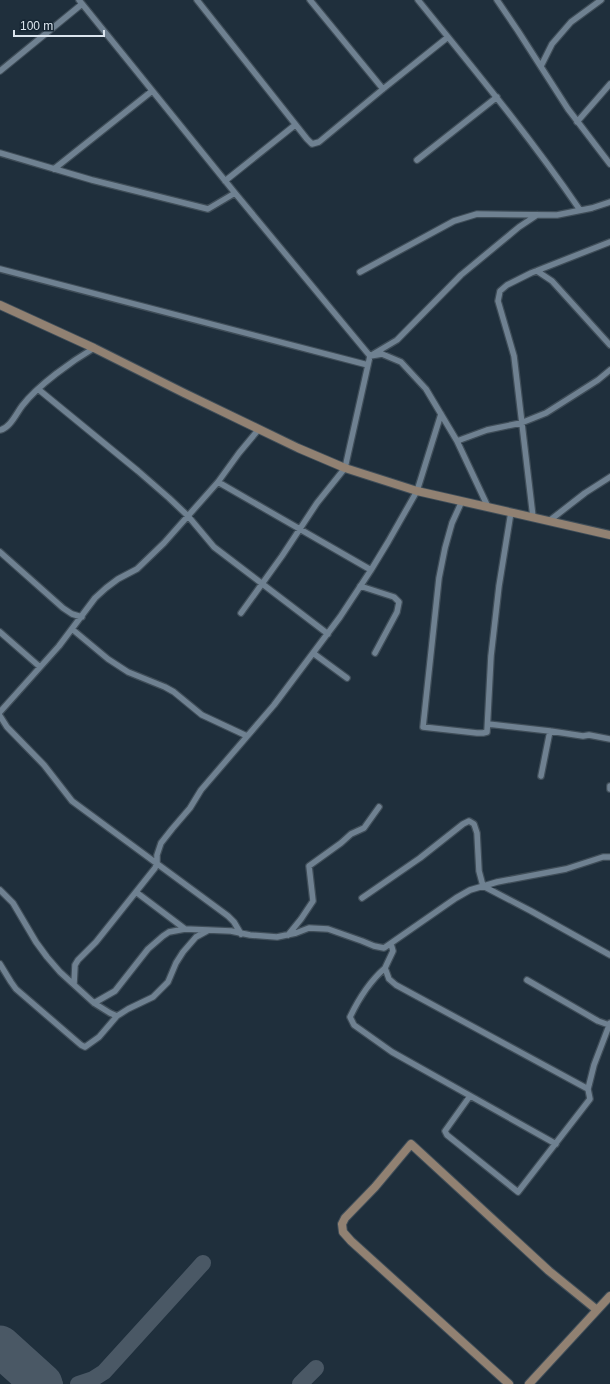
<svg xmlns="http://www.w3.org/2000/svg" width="610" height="1384" font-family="Arial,sans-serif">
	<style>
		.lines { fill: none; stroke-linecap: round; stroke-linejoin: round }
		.taxiway { stroke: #4a5865; stroke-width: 16 }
		.runway { stroke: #4a5865; stroke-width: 41 }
		.street-casing { stroke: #3f4d58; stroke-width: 8 }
		.secondary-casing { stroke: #3f4d58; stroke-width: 10 }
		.street { stroke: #6f8191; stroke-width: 5.5 }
		.secondary { stroke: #918172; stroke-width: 8 }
	</style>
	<rect width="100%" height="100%" fill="#1f2f3c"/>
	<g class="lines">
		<path class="taxiway" d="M30 1373 42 1380 55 1384
			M78 1384 93 1379 104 1372 203 1263
			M300 1384 316 1368"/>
		<path class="runway" d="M0 1346 42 1384"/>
		<g class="street-casing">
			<path id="street" d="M79 0 235 193
				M197 0 307 139 312 144 319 142 383 89 448 37
				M310 0 383 89
				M418 0C474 69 530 137 580 210
				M497 0 518 31 568 109 610 164
				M541 66 552 44 571 22 601 0
				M0 71 82 4
				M577 122 610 84
				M0 153 92 180 208 209 235 193 370 356 345 468 317 503 282 556 241 613
				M417 160 497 97
				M54 169 152 91
				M225 181 295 125
				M0 269 368 365
				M537 271 552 281 610 345
				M360 272 454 221 477 214 557 215 592 208 610 202
				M38 389 138 471 169 498 188 516 214 547 328 634
				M0 430C10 428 16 414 22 406 38 385 72 361 94 348
				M457 441 487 430 521 423 546 413 598 380 610 370
				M218 482 371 570
				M462 501 452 523 445 548 439 578 423 727 477 733H483L487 732 491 656 499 586 511 512
				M488 507 457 441 426 389 401 362 382 354 370 356 397 340 461 275 519 227 537 215
				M533 517 514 356 498 301 500 291 507 285 531 273 610 242
				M549 521 585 493 610 477
				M0 552 63 608 72 614 82 617
				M360 586 394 597 399 602 397 612 375 653
				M72 629 108 659 128 672 165 687 174 692 202 715 247 736
				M0 632 40 667
				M313 653 347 678
				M0 712 59 646 95 598 106 588 118 579 137 569 164 543 218 482 239 453 259 429
				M0 716 7 727 44 765 72 801 228 916 234 922 241 934
				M488 724 550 731 583 736 589 735 610 739
				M541 776 550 731
				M610 789V786
				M0 890 13 903 36 942 47 957 60 972 94 1003 110 1013 117 1016
				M136 892 185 929
				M362 898 420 858 463 824 469 821 474 824 477 833 479 871 483 886 531 911 610 955
				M288 935 301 919 313 901 309 866 341 843 351 834 364 828 379 807
				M391 944 393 951 385 968 389 979 396 985 588 1089 594 1065 610 1023
				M0 964 11 982 16 989 81 1045 85 1047 99 1037 117 1016 128 1009 153 997 168 982 176 963 183 952 196 937 207 931
				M385 968C369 982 359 998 350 1017L354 1025 392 1052 556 1144
				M527 980 598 1021 609 1025
				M74 984 75 965 78 960 96 942 155 868 157 863V855L161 843 172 829 190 808 201 790 274 705 340 617 371 570 388 542 417 491 441 414
				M94 1003 115 991 148 949 163 936 169 932 185 929 231 931 250 935 277 937 296 933 309 928 328 929 362 941 374 946 384 948 456 898 470 890 497 882 566 869 603 857H610
				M470 1096 445 1131 447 1135 518 1192 590 1099 588 1089"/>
		</g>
		<g class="secondary-casing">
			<path id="secondary" d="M0 305 94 348 184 393 298 448 345 468 417 491 610 535
				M509 1384 351 1241 343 1232 342 1224 345 1218 375 1187 411 1144 549 1271 597 1310
				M529 1384 610 1296"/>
		</g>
		<use href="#street" class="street"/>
		<use href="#secondary" class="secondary"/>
	</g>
	<path d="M14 30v6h90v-6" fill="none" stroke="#dbe5ee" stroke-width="2"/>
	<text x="20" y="30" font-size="12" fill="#dbe5ee" stroke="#152532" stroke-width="3" paint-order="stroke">100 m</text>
</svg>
